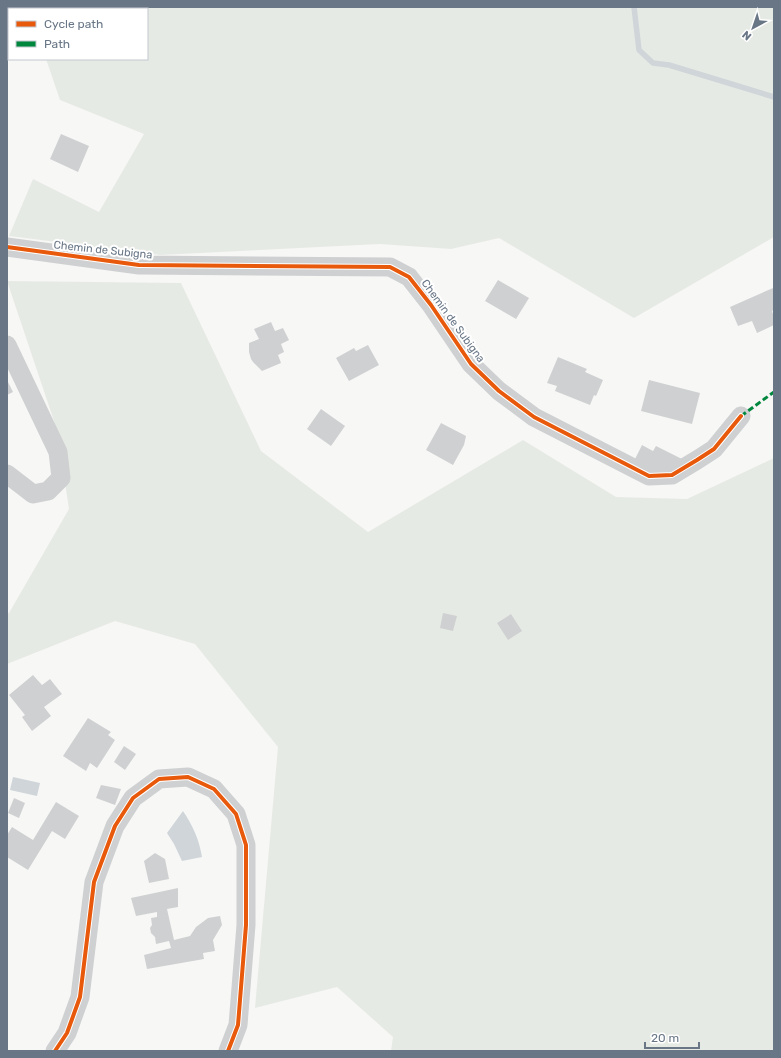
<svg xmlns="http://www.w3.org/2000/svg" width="781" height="1058" font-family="Rubik,sans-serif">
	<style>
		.green { fill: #e6eae4 }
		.water { fill: #cfd5d9 }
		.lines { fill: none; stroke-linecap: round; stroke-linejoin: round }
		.stream { stroke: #cfd5d9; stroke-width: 5.5 }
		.building { fill: #cfd0d1 }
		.street { stroke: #cfd0d1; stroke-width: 19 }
		.quiet { stroke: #00873e; stroke-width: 3; stroke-dasharray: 6 3; stroke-linecap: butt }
		.cycleway-casing { stroke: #fff; stroke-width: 6 }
		.cycleway { stroke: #e8590c; stroke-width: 4 }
		.labels { text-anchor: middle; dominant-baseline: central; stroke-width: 4; stroke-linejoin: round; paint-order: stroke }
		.street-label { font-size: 11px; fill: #687686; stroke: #fff }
	</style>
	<rect width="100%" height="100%" fill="#f7f7f6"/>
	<path class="green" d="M24 7H774V237L634 318 499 238 451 249 380 244 160 255 9 236 33 179 99 212 144 134 60 100 46 59H147V9H25Z
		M7 281 181 283 261 451 368 532 523 440 616 497 687 499 774 458V1051H391L393 1037 337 987 255 1008 278 747 195 644 115 621 7 664V614L9 613 69 509 57 430Z"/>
	<path class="water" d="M13 777 40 783 37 796 10 790Z
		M183 811C193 826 199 839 202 857L182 861 174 844 167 833Z"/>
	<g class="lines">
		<path class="stream" d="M634 7 639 50 653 63 669 65 774 97"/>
	</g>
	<path class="building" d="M61 134 89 146 78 172 50 159Z
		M498 280 529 298 516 319 485 301Z
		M773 288 774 291V310L772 311 774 317V325L757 333 752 321 738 326 730 307Z
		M271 322 275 331 283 328 289 340 281 344 284 352 278 355 281 363 262 371 253 362 251 359 249 352V343L259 339 254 329Z
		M368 345 379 365 349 381 336 358 354 348 356 351Z
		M558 357 587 369 585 372 603 380 596 396 594 395 590 405 555 391 557 386 547 383Z
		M7 380 13 392 7 395Z
		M649 380 700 393 692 424 641 411Z
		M321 409 345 426 331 446 307 429Z
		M441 423 466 436 464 445 453 465 426 450Z
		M642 445 653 451 656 446 686 461 664 473 635 459Z
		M443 613 457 616 453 631 440 628Z
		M511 614 522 631 508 640 497 623Z
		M33 675 42 685 50 679 62 694 44 707 51 716 32 731 22 717 25 715 9 695Z
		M88 718 111 732 108 735 115 740 97 768 90 763 86 771 63 756Z
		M124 746 136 754 125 770 114 762Z
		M101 785 121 789 115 805 96 798Z
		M14 798 25 803 19 818 8 813Z
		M56 802 79 816 65 839 52 831 28 870 7 857V835L12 827 33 840Z
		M155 853 165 859 169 879 149 883 144 861Z
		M178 888V907L167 909 174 940 190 936 196 927 208 918 220 916 222 925 213 940 215 951 203 953 204 959 147 969 144 955 171 948 169 941 156 944 155 937 151 933 150 928 152 925 151 918 157 917V912L136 916 131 898Z"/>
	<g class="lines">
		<path class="street" d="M7 247 139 265 390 267 409 277 431 305 471 364 499 391 534 417 649 476 672 475 697 460 714 449 741 416
			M7 345 58 452 61 478 48 491 33 494 7 474
			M55 1051 67 1033 80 997 94 882 115 826 133 798 159 779 188 777 214 789 236 814 246 845V925L238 1025 228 1051"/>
		<path class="quiet" d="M741 416 774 392"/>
		<g class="cycleway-casing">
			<path id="cycleway" d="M7 247 139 265 390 267 409 277 431 305 471 364 499 391 534 417 649 476 672 475 697 460 714 449 741 416
				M55 1051 67 1033 80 997 94 882 115 826 133 798 159 779 188 777 214 789 236 814 246 845V925L238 1025 228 1051"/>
		</g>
		<use href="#cycleway" class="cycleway"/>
	</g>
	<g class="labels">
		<g class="street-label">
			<text transform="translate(103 250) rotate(6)">Chemin de Subigna</text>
			<text transform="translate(453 321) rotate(54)">Chemin de Subigna</text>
		</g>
	</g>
	<rect width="781" height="1058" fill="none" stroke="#687686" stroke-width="16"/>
	<rect x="8" y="8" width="140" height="52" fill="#ffffff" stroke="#c3c8cf"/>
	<rect x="16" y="21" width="20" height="6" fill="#e8590c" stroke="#c3c8cf"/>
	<text x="44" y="28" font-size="12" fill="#687686">Cycle path</text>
	<rect x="16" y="41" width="20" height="6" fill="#00873e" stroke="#c3c8cf"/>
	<text x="44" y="48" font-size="12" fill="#687686">Path</text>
	<g transform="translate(753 28) rotate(220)" stroke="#ffffff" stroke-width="3" paint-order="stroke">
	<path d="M0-3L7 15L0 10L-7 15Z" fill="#687686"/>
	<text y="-6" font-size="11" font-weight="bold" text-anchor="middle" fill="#687686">N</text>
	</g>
	<path d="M645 1042v6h54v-6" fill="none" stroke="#687686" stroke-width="2"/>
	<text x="651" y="1042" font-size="12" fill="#687686" stroke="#ffffff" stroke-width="3" paint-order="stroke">20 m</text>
</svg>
